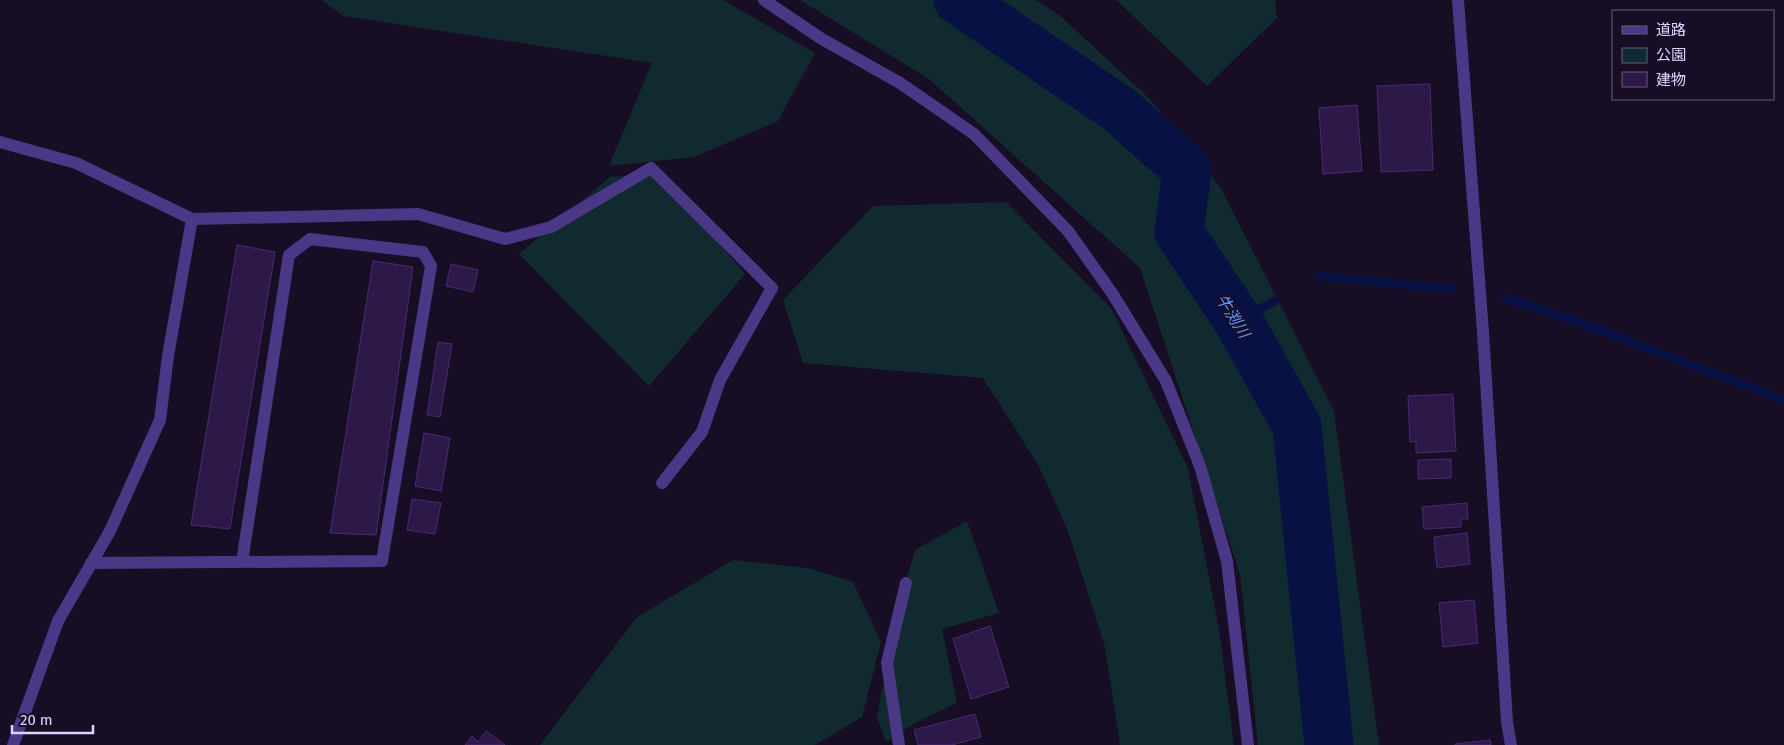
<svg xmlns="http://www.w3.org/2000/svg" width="1784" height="745" font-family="'Fira Sans','Noto Sans JP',sans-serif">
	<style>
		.green { fill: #102a30 }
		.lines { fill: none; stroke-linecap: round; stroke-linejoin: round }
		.stream { stroke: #081144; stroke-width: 9 }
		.river { stroke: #081144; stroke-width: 49 }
		.building { fill: #2c1947; stroke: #482a74 }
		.service { stroke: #4a3786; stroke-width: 12 }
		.minor { stroke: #4a3786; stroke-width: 12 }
		.tertiary { stroke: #4a3786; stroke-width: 12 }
		.labels { text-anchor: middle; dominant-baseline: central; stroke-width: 4.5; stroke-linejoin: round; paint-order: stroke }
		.water-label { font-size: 16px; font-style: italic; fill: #6095ff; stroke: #170e25 }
	</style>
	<rect width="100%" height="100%" fill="#170e25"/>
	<path class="green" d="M322 0H723L815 53 778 121 694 157 609 166 652 63 343 16Z
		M800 0H1036L1059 15 1149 98 1221 188 1334 411 1379 745H1258L1240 574 1140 268 929 79Z
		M1116 0H1275L1277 18 1207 86Z
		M661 174 745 274 649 386 519 254 610 177Z
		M1006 202 1111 308 1188 468 1219 629 1234 745H1120L1105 647 1067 528 1037 463 983 378 803 363 783 300 873 206Z
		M967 521 999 613 942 629 957 703 913 724 886 742 877 717 896 617 915 550Z
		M733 560 808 568 853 582 881 642 862 717 815 745H540L637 617Z"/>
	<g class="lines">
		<path class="stream" d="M1319 276 1450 289
			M1505 298 1573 320 1784 400
			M1239 322 1274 301"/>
		<path class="river" d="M958 0 1120 110 1187 170 1179 232 1239 322 1297 426 1329 745"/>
	</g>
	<path class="building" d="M1430 84 1433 170 1381 172 1377 86Z
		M1357 105 1362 171 1323 174 1319 108Z
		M237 245 275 252 230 529 191 525Z
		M373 261 413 267 376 535 330 533Z
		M451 264 478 270 473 292 446 286Z
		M438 342 452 344 440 417 427 415Z
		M1453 394 1456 451 1416 453V441L1410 442 1408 396Z
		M424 433 450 438 441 491 415 486Z
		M1451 459V478L1418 479V460Z
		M412 499 441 503 435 534 407 530Z
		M1467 503 1468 519H1461V527L1424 529 1422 507Z
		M1467 533 1470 564 1437 568 1434 537Z
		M1474 600 1478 643 1443 647 1439 603Z
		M990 626 1009 687 971 699 953 639Z
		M975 714 981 737 952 745H918L914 730Z
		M486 731 505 745H465L472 736 478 742Z
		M1490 740 1491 745H1455V744Z"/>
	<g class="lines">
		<path class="service" d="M192 219 418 214 505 239 551 227 651 168 772 288 720 380 702 432 662 483
			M91 563 382 561 431 266 423 252 310 239 289 255 242 562
			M899 745 887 663 906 583"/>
		<path class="minor" d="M764 0 822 39 900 83 974 134 1068 231 1112 293 1166 381 1200 466 1227 561 1248 745
			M0 142 76 163 192 219 168 356 160 420 110 531 58 621 13 745"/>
		<path class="tertiary" d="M1458 0 1483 332 1507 722 1511 745"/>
	</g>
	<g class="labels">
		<g class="water-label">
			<text transform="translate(1233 316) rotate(58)">牛渕川</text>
		</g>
	</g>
	<rect x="1612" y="10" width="162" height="90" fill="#170e25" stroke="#685c7c"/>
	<rect x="1622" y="26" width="25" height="8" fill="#4a3786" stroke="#685c7c"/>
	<text x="1656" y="35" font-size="15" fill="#e1d2ff">道路</text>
	<rect x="1622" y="48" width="25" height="15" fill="#102a30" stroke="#685c7c"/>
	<text x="1656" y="60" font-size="15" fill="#e1d2ff">公園</text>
	<rect x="1622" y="72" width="25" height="15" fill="#2c1947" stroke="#685c7c"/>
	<text x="1656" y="85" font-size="15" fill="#e1d2ff">建物</text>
	<path d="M12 725v8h81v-8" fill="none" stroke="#e1d2ff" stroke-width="2.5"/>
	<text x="20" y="725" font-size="15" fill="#e1d2ff" stroke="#170e25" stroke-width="4" paint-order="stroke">20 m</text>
</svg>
